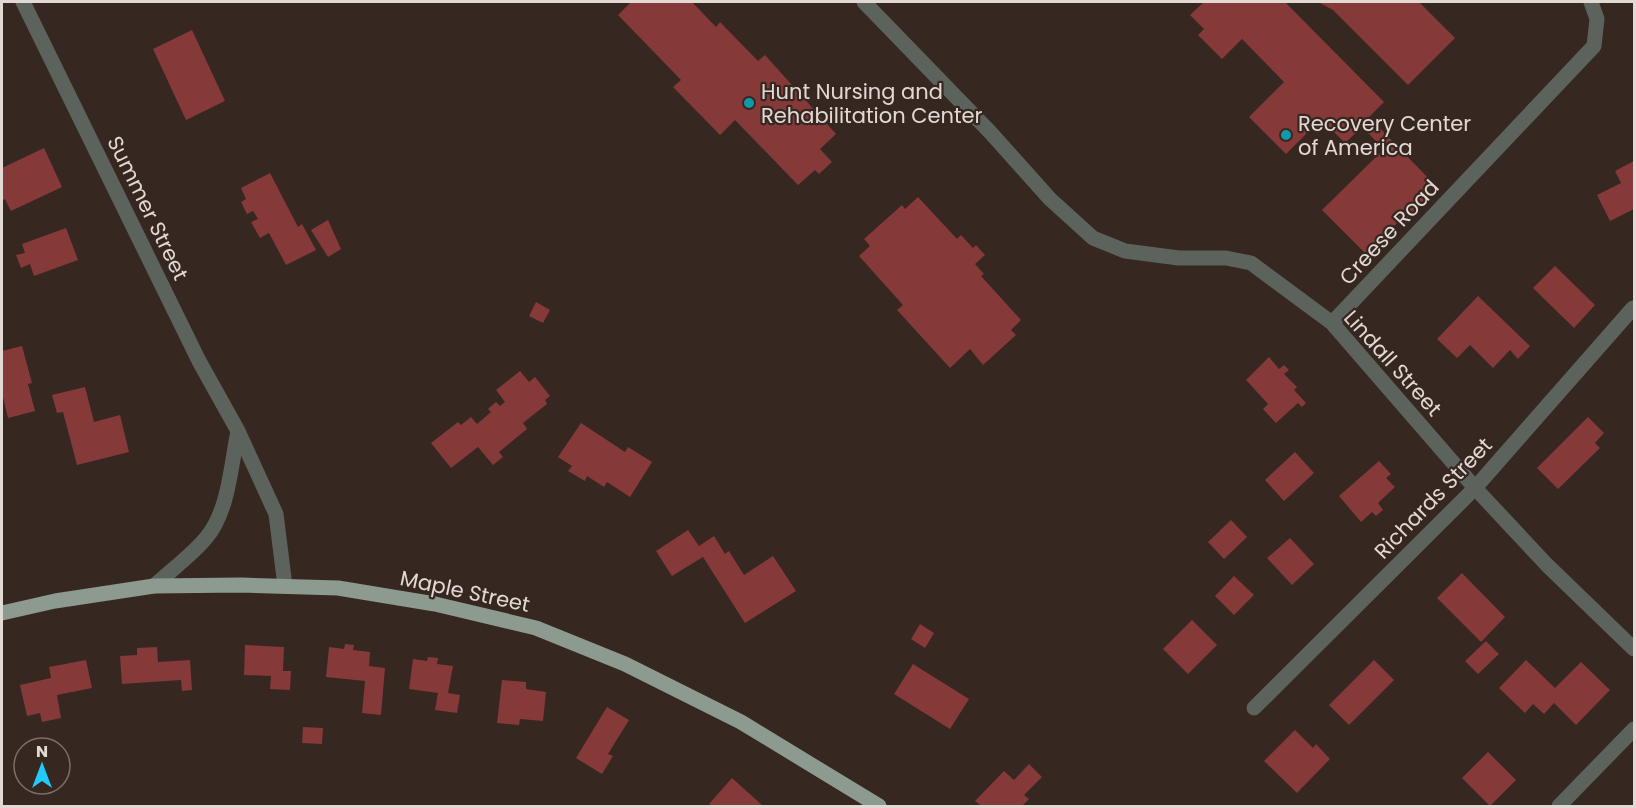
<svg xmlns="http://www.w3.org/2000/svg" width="1636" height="808" font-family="Poppins,sans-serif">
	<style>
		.building { fill: #863939 }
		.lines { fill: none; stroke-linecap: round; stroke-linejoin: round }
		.minor { stroke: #5c635d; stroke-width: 15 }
		.major { stroke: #8d9a8f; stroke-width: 15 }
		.culture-dot { fill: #0f9aa8; stroke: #362720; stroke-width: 2 }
		.labels { text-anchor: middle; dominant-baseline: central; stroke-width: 4.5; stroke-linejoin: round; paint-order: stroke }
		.poi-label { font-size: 21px; fill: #e2d8d4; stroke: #362720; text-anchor: start }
		.street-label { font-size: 21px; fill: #e2d8d4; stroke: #362720 }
	</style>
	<rect width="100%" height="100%" fill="#362720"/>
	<path class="building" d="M631 2H692L716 27 720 22 758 61 765 55 836 134 820 149 832 162 819 174 815 170 798 185 735 120 720 135 673 87 681 80 618 15Z
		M1204 2H1285L1384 102 1369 117 1434 184 1422 196 1426 200 1403 223 1400 220 1366 254 1322 210 1384 149 1362 127 1345 143 1321 119 1286 154 1249 117 1284 82 1242 39 1222 59 1198 35 1204 29 1190 15Z
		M1318 2H1419L1455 38 1408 85 1333 10Z
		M192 30 225 101 186 120 153 49Z
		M44 148 62 187 11 211 5 199 2 201V168Z
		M1634 161V209L1610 221 1597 195 1621 183 1615 171Z
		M270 173 298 227 302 224 316 250 286 265 269 233 260 238 251 222 258 219 253 211 247 214 241 202 246 199 241 188Z
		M918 197 957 239 961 235 973 248 976 245 985 255 975 264 984 274 981 276 1021 320 1011 330 1016 335 983 365 970 349 950 368 897 310 903 305 859 256 870 246 864 239 902 205 905 209Z
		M328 220 341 249 328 257 311 230Z
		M66 228 78 260 34 276 30 264 21 268 16 255 25 253 22 244Z
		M1555 266 1595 305 1574 328 1533 288Z
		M1478 296 1530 346 1518 359 1510 350 1493 368 1470 345 1457 358 1437 339Z
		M536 302 550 310 543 323 529 316Z
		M22 346 32 383 28 384 35 411 8 418 2 393V351Z
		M1269 357 1279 369 1284 365 1289 370 1284 374 1297 387 1294 390 1306 403 1302 407 1298 403 1276 423 1263 409 1268 404 1246 380Z
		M520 371 529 382 535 377 550 396 545 400 547 404 523 423 527 429 499 452 503 457 493 465 478 447 451 468 431 443 458 422 461 425 471 417 477 424 491 412 488 409 496 402 500 406 505 402 496 390Z
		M85 387 94 422 120 415 129 452 77 465 63 412 57 413 52 395Z
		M1588 417 1604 433 1595 443 1600 448 1558 489 1537 468Z
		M581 423 625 452 628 447 652 462 630 497 607 482 604 487 587 476 585 481 568 471 572 466 558 457Z
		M1295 452 1314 473 1284 501 1265 480Z
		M1379 461 1391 474 1386 478 1395 487 1378 503 1383 510 1376 516 1372 512 1361 522 1339 496Z
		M1231 520 1247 537 1224 559 1208 542Z
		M688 530 699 546 714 536 725 554 729 551 744 575 773 556 796 591 745 623 703 557 672 576 656 551Z
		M1290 538 1314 564 1292 585 1267 558Z
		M1462 573 1505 617 1481 642 1437 598Z
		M1234 576 1254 595 1234 615 1215 596Z
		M1192 620 1217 645 1188 674 1163 649Z
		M920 624 934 633 925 648 911 639Z
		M1486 641 1499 654 1478 674 1465 661Z
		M345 644 354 645 353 650 370 652 369 666 385 668 381 715 362 713 365 681 326 677 329 647 344 649Z
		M245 645 284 647 283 671H291L290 690 270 689 271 676 244 675Z
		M157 647 158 662 190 660 192 690 182 691 181 680 122 684 120 656 137 655V648Z
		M428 657 438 658 437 664 453 666 448 693 460 695 457 713 435 710 438 693 409 689 413 659 427 661Z
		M86 660 92 688 57 695 61 718 42 722 40 713 27 716 20 685 51 678 49 667Z
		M1374 660 1394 680 1349 725 1329 705Z
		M1526 660 1555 688 1581 662 1610 690 1576 725 1554 703 1544 714 1533 704 1525 713 1499 688Z
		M913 664 969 699 950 729 894 694Z
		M502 680 526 682V689L546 692 543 721 520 719 519 725 497 723Z
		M607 707 629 720 608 754 613 756 602 774 576 758Z
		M303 727 323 728 322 744 302 743Z
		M1295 730 1313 748 1316 744 1330 759 1297 793 1264 761Z
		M1488 752 1516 780 1490 806 1462 778Z
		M1029 764 1042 777 1024 795 1029 799 1022 806H981L975 801 1004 771 1014 780Z
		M732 778 763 806H712L709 804Z"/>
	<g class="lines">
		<path class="minor" d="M23 2 199 361 238 431 276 514 285 586
			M864 2 990 132 1050 199 1093 238 1125 251 1179 258H1226L1251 263 1332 323 1475 488 1547 565 1634 649
			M1332 323 1594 46 1597 19 1591 2
			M154 586C171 570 191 556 206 538 229 511 231 464 238 431
			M1254 708 1475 488 1633 308
			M1559 806 1634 729"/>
		<path class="major" d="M2 613 55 601 154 586 241 585 338 588 435 604 536 628 625 664 741 722 879 806"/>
	</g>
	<g class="culture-dot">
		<circle cx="749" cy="103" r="6"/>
		<circle cx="1286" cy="135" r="6"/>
	</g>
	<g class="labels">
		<g class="poi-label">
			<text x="761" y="91">Hunt Nursing and<tspan x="761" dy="24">Rehabilitation Center</tspan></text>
			<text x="1298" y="123">Recovery Center<tspan x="1298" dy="24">of America</tspan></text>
		</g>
		<g class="street-label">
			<text transform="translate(148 208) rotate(64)">Summer Street</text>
			<text transform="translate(1389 232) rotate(-47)">Creese Road</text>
			<text transform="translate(1393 363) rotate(48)">Lindall Street</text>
			<text transform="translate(1433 498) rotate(-46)">Richards Street</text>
			<text transform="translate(465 591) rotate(12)">Maple Street</text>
		</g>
	</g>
	<rect width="1636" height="808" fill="none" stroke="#e2d8d4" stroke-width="6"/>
	<g transform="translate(42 766)"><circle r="28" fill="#362720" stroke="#7b6e68" stroke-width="1.5"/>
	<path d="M0-4.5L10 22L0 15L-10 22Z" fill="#22c9fd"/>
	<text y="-9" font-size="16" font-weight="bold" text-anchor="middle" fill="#e2d8d4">N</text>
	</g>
</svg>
